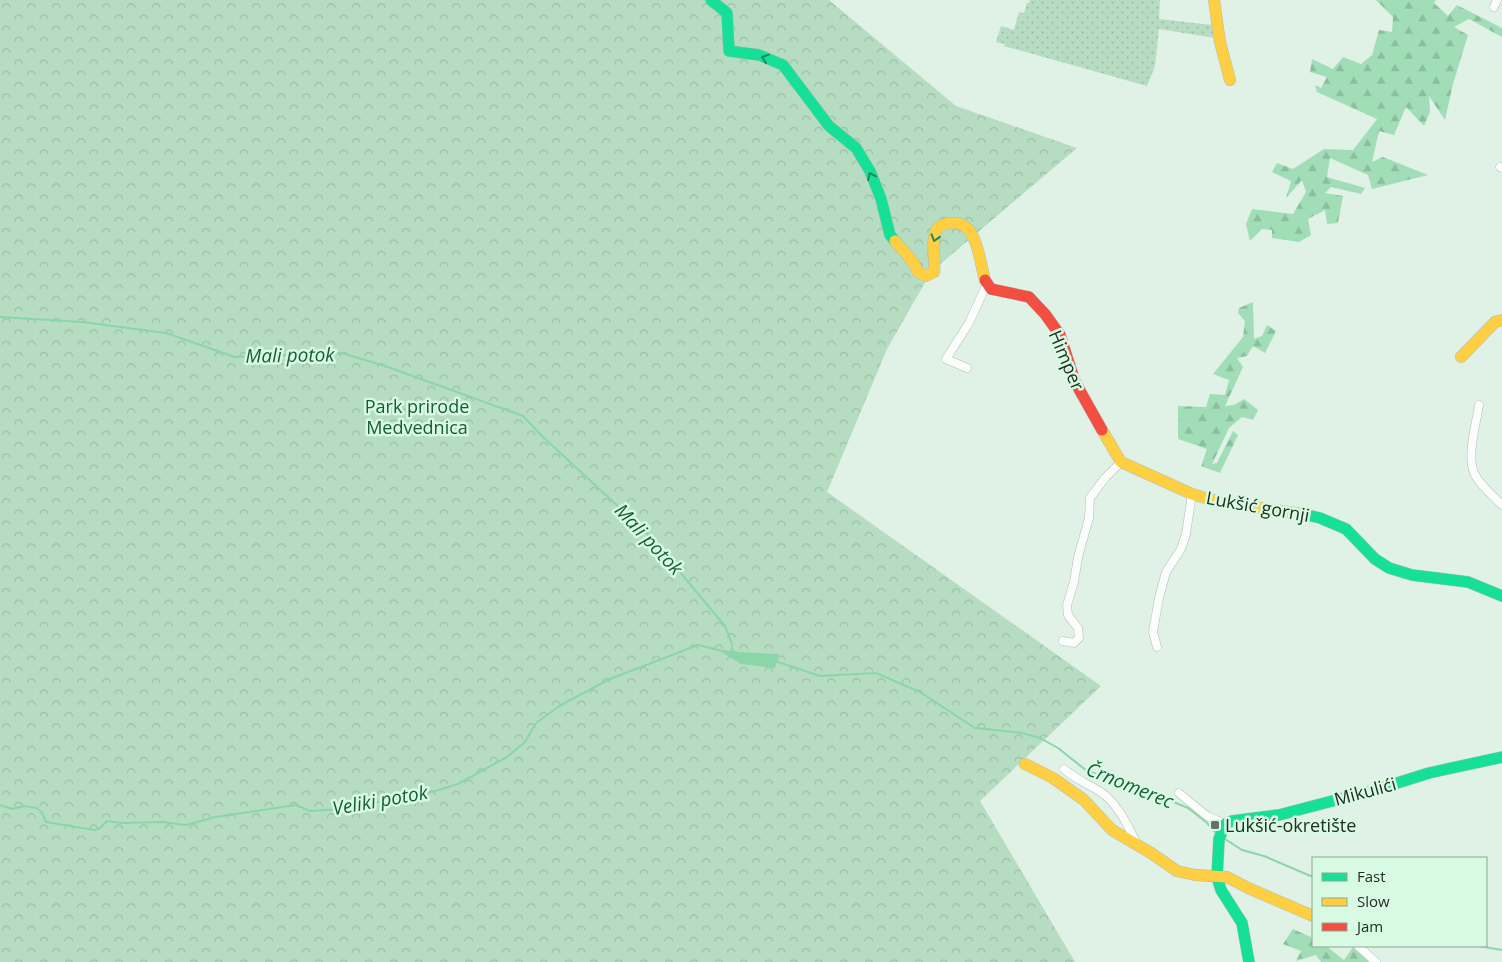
<svg xmlns="http://www.w3.org/2000/svg" width="1502" height="962" font-family="'Open Sans',sans-serif">
	<style>
		.grass { fill: url(#grass-dots) }
		.forest { fill: url(#forest-firs) }
		.park { fill: url(#park-crowns) }
		.water { fill: #8bd6a8 }
		.lines { fill: none; stroke-linecap: round; stroke-linejoin: round }
		.stream { stroke: #8bd6a8; stroke-width: 2 }
		.street-casing { stroke: #b1beb5; stroke-width: 9 }
		.fast-casing { stroke: #b1beb5; stroke-width: 12 }
		.slow-casing { stroke: #b1beb5; stroke-width: 12 }
		.jam-casing { stroke: #b1beb5; stroke-width: 12 }
		.street { stroke: #fafdfb; stroke-width: 8 }
		.fast { stroke: #16e098; stroke-width: 11 }
		.slow { stroke: #ffcf43; stroke-width: 11 }
		.jam { stroke: #f24e42; stroke-width: 11 }
		.oneway { stroke: #1c865e }
		.poi-dot { fill: #647268; stroke: #d8f9e2; stroke-width: 2 }
		.labels { text-anchor: middle; dominant-baseline: central; stroke-width: 5; stroke-linejoin: round; paint-order: stroke }
		.street-label { font-size: 18px; fill: #212d25; stroke: #d8f9e2 }
		.park-label { font-size: 18px; fill: #145d37; stroke: #d8f9e2 }
		.poi-label { font-size: 18px; fill: #212d25; stroke: #d8f9e2; text-anchor: start }
		.water-label { font-size: 19px; font-style: italic; fill: #155e37; stroke: #d8f9e2 }
	</style>
	<defs>
		<pattern id="grass-dots" width="8" height="8" patternUnits="userSpaceOnUse" patternTransform="scale(1.25)"><rect width="8" height="8" fill="#b6ddc2"/><path d="M2 2h.1M6 6h.1" fill="none" stroke="#9cbea7" stroke-width="1.8" stroke-linecap="round"/></pattern>
		<pattern id="forest-firs" width="22" height="20" patternUnits="userSpaceOnUse" patternTransform="scale(1.25)"><rect width="22" height="20" fill="#a1deb8"/><path d="M5 1l3.5 6h-7zM16 11l3.5 6h-7z" fill="#8abf9e"/></pattern>
		<pattern id="park-crowns" width="20" height="18" patternUnits="userSpaceOnUse" patternTransform="scale(1.25)"><rect width="20" height="18" fill="#b6ddc2"/><path d="M2 6a3 3 0 1 1 6 0M12 15a3 3 0 1 1 6 0" fill="none" stroke="#9cbea7"/></pattern>
	</defs>
	<rect width="100%" height="100%" fill="#e0f1e5"/>
	<path class="grass" d="M1030 0H1160L1159 19 1212 25 1215 38 1159 29 1155 66 1147 86 1004 46 1005 44 996 42 1001 26 1014 30 1019 12 1024 13 1027 3H1029Z"/>
	<path class="forest" d="M1376 0H1436L1434 3 1448 16 1457 5 1502 28V37L1469 19 1454 27 1468 35 1453 84 1445 120 1429 96 1430 112 1424 126 1406 107 1394 135 1379 131 1372 162 1383 157 1428 175 1372 189 1368 175 1330 158 1327 177 1365 188 1361 194 1331 187 1325 193 1343 196 1338 223 1327 224 1325 210 1308 219 1311 235 1299 242 1272 238V230L1262 229 1250 241 1246 224 1252 209 1293 214 1306 192 1302 180 1286 198 1291 181 1272 172 1277 163 1293 169 1324 149 1353 150 1377 119 1317 92 1315 85 1321 88 1327 77 1310 72 1312 59 1333 69 1343 57 1361 64 1372 55 1379 30 1392 32 1393 17Z
		M1253 302 1254 339 1262 336 1267 325 1276 331 1265 353 1253 346 1247 356 1237 358 1243 367 1225 406 1234 405 1244 399 1258 410 1253 420 1242 417 1229 428 1212 464 1217 463 1233 431 1238 435 1220 473 1201 466 1207 449 1178 439V406L1206 407 1210 394 1225 395 1229 380 1213 374 1243 337 1245 321 1238 313 1239 308Z
		M1293 929 1313 938V946H1326L1344 960 1353 947 1369 962H1321L1316 955 1296 961 1301 951 1283 944Z"/>
	<path class="park" d="M0 0H829L956 106 1077 148 931 272 887 349 827 492 1101 686 980 801 1075 962H0Z"/>
	<path class="water" d="M732 643 733 650 738 652 779 654 775 668 741 664 723 653 724 650 730 651Z"/>
	<g class="lines">
		<path class="stream" d="M0 317 82 322 166 333 235 357 342 353 388 367 523 416 542 436 648 534 725 626 732 644
			M775 661 820 676 876 673 920 692 975 728 1022 733 1040 738 1058 748 1087 771 1140 788 1188 808 1206 822 1215 832
			M0 805 12 809 24 806 36 808 41 811 46 822 94 830 99 829 107 821 121 823 163 822 186 825 215 817 296 805 310 811 344 809 354 805 392 800 435 791 458 784 507 757 525 742 536 723 561 705 610 679 698 645 726 652
			M1225 839 1242 850 1264 856 1313 877
			M1479 946 1502 950"/>
		<g class="street-casing">
			<path id="street" d="M1494 7 1497 0
				M1500 167 1502 168
				M967 368 946 359 969 323 985 288 989 286
				M1479 405C1476 425 1466 457 1475 475 1481 486 1493 496 1502 505
				M1063 641 1074 643 1079 638 1078 628 1068 615 1067 605 1074 582 1078 557 1089 518 1090 498 1105 478 1121 462
				M1157 647 1153 632 1159 598 1166 572 1181 549 1186 534 1192 494
				M1064 769C1075 779 1088 784 1101 792 1119 805 1127 825 1137 844
				M1179 793 1207 816 1225 824
				M1358 946 1376 962"/>
		</g>
		<g class="fast-casing">
			<path id="fast" d="M711 0 727 13 729 51 759 55 783 65 829 126 856 148 870 171 881 199 890 235 895 241
				M1303 514 1320 518 1346 529 1375 559 1389 568 1412 575 1468 582 1502 596
				M1249 962 1242 923 1221 890 1217 877 1219 839 1225 824 1232 821 1279 815 1378 789 1429 773 1502 757"/>
		</g>
		<g class="slow-casing">
			<path id="slow" d="M1214 0 1220 42 1230 80
				M895 241 913 262 918 272 926 276 934 272C936 259 931 245 935 233 937 226 943 224 950 223 978 219 979 261 985 280
				M1461 357 1495 322 1502 320
				M1102 430 1121 462 1192 494 1219 502 1303 514
				M1025 764 1053 778 1084 800 1112 830 1151 853 1177 871 1195 875 1227 877 1248 888 1313 916"/>
		</g>
		<g class="jam-casing">
			<path id="jam" d="M985 280 991 289 1029 297 1045 314 1060 335 1075 382 1102 430"/>
		</g>
		<use href="#street" class="street"/>
		<use href="#fast" class="fast"/>
		<use href="#slow" class="slow"/>
		<use href="#jam" class="jam"/>
	</g>
	<defs><path id="oneway-chevron" d="M-2-3.5L2.5 0L-2 3.5" fill="none" stroke-width="1.6" stroke-linecap="round" stroke-linejoin="round" transform="scale(1.25)"/></defs>
	<g class="oneway">
		<use href="#oneway-chevron" transform="translate(765 58) rotate(-161)"/>
		<use href="#oneway-chevron" transform="translate(871 176) rotate(-115)"/>
		<use href="#oneway-chevron" transform="translate(935 238) rotate(107)"/>
	</g>
	<rect class="poi-dot" x="1210" y="820" width="10" height="10" rx="2.5"/>
	<g class="labels">
		<g class="street-label">
			<text transform="translate(1067 360) rotate(67)">Himper</text>
			<text transform="translate(1258 506) rotate(10)">Lukšić gornji</text>
			<text transform="translate(1365 791) rotate(-15)">Mikulići</text>
		</g>
		<g class="park-label">
			<text x="417" y="406">Park prirode<tspan x="417" dy="21">Medvednica</tspan></text>
		</g>
		<g class="poi-label">
			<text x="1225" y="825">Lukšić-okretište</text>
		</g>
		<g class="water-label">
			<text transform="translate(290 355) rotate(-1)">Mali potok</text>
			<text transform="translate(649 539) rotate(47)">Mali potok</text>
			<text transform="translate(1130 785) rotate(22)">Črnomerec</text>
			<text transform="translate(380 800) rotate(-10)">Veliki potok</text>
		</g>
	</g>
	<rect x="1312" y="857" width="175" height="90" fill="#d8f9e2" stroke="#8fa796"/>
	<rect x="1322" y="873" width="25" height="8" fill="#16e098" stroke="#8fa796"/>
	<text x="1357" y="882" font-size="15" fill="#212d25">Fast</text>
	<rect x="1322" y="898" width="25" height="8" fill="#ffcf43" stroke="#8fa796"/>
	<text x="1357" y="907" font-size="15" fill="#212d25">Slow</text>
	<rect x="1322" y="923" width="25" height="8" fill="#f24e42" stroke="#8fa796"/>
	<text x="1357" y="932" font-size="15" fill="#212d25">Jam</text>
</svg>
